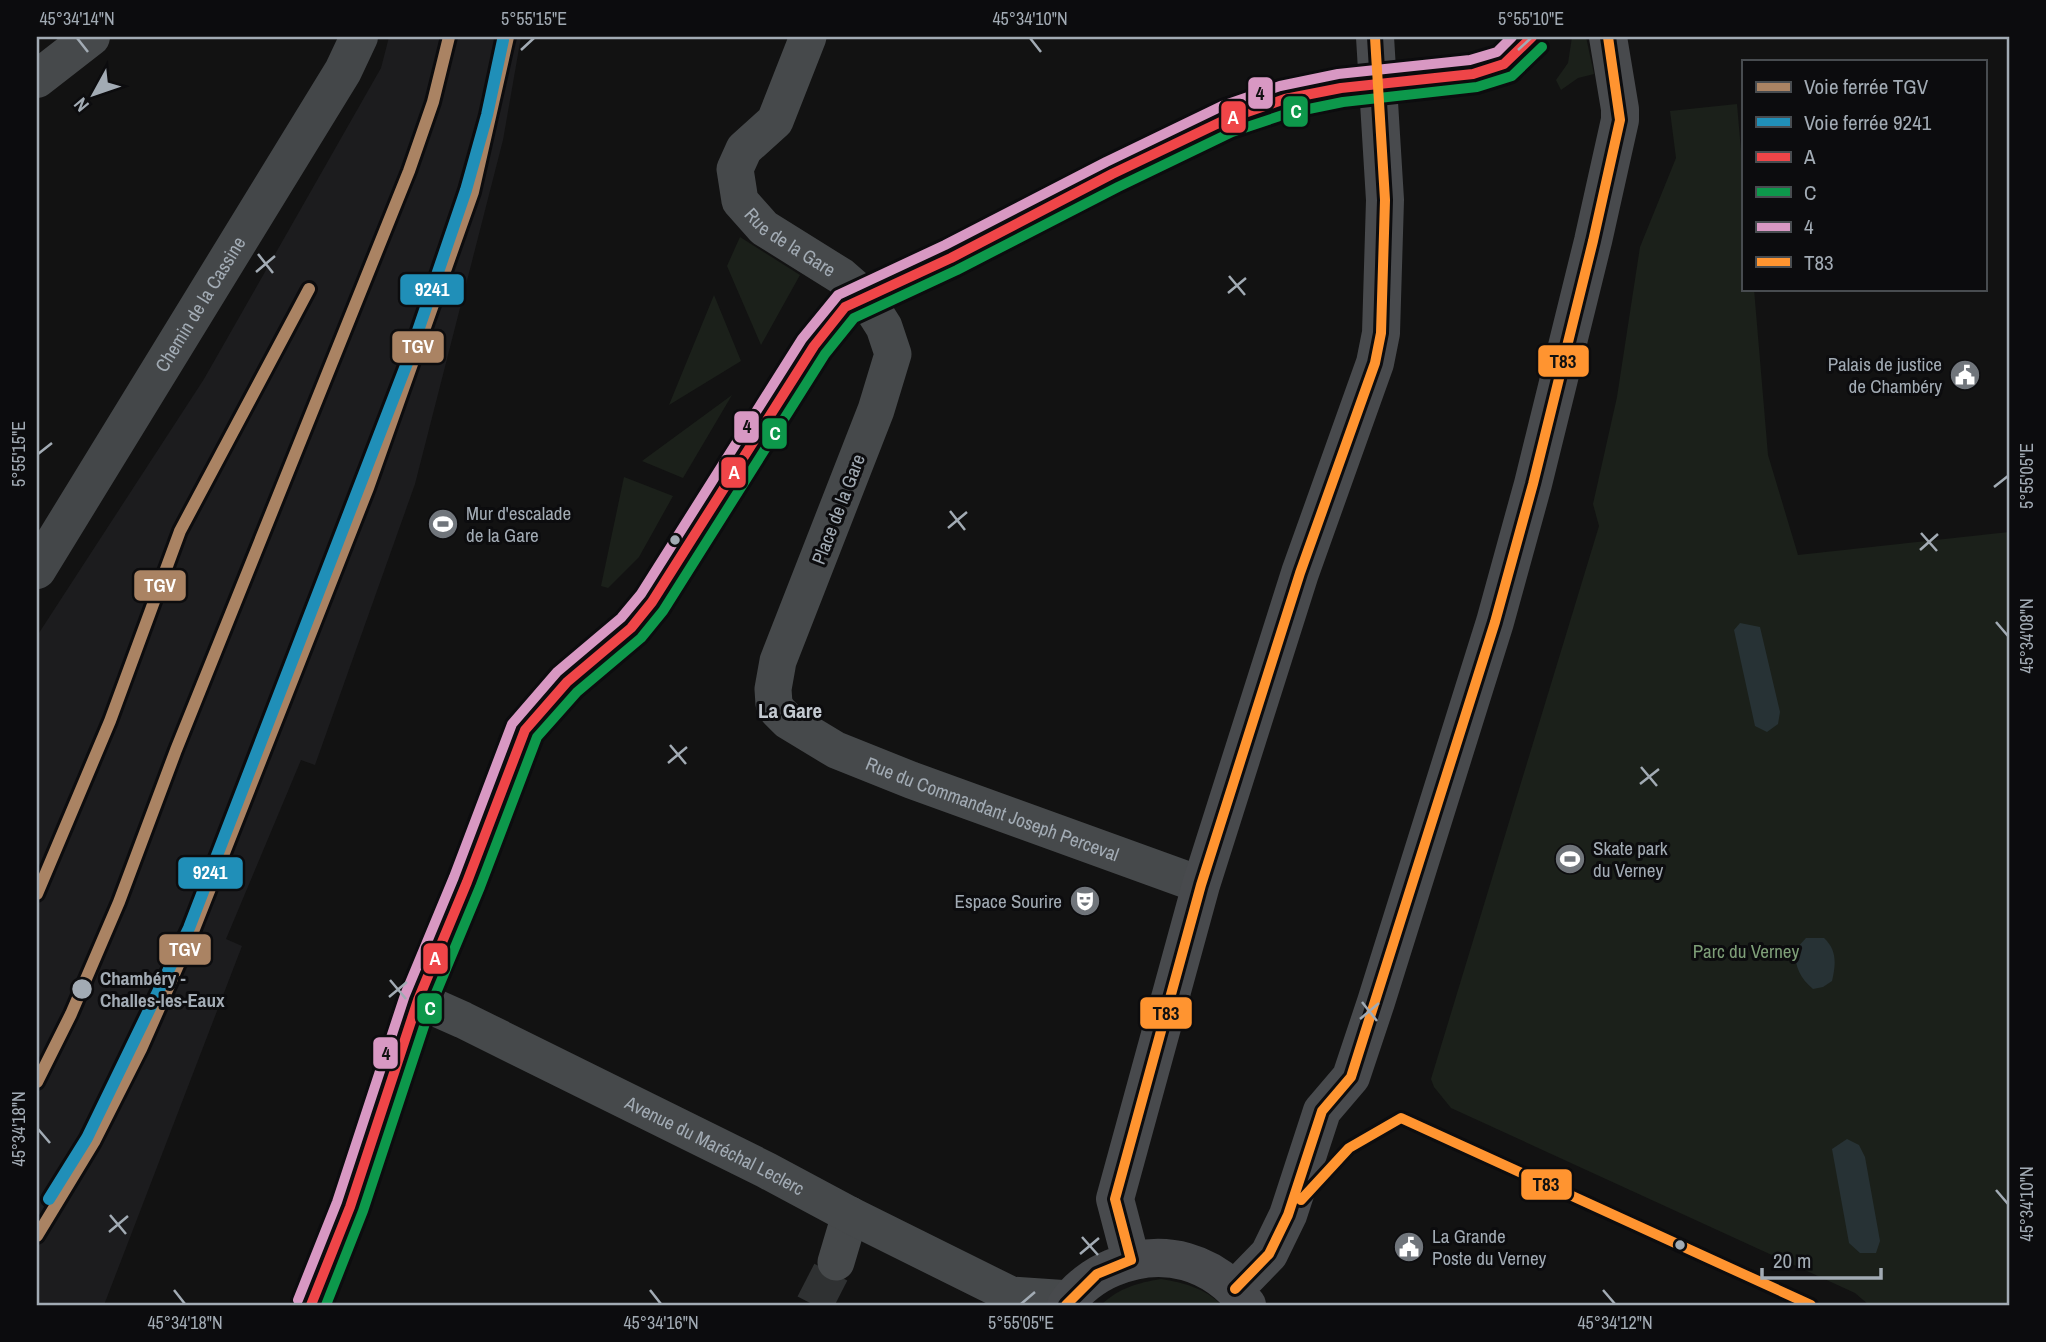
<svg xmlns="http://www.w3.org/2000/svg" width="2046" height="1342" font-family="'Archivo Narrow',sans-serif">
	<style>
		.built { fill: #1c1c1e }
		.green { fill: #1b201a }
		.water { fill: #273235 }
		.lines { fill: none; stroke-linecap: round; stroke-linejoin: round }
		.minor-tunnel { stroke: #2f3132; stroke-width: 37; stroke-dasharray: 37 18; stroke-linecap: butt }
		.minor { stroke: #46494b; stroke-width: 37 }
		.tertiary { stroke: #46494b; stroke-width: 38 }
		.secondary { stroke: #444749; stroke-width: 38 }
		.primary { stroke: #484a4d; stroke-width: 38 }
		.bus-1-casing { stroke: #0c0c0e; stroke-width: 16 }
		.bus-2-casing { stroke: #0c0c0e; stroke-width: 16 }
		.bus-3-casing { stroke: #0c0c0e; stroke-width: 16 }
		.bus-4-casing { stroke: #0c0c0e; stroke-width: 16 }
		.bus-1 { stroke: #ef4548; stroke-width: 10 }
		.bus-2 { stroke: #0d984b; stroke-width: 10 }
		.bus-3 { stroke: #d898c3; stroke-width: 10 }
		.bus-4 { stroke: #ff9430; stroke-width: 10 }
		.rail-1-casing { stroke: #0c0c0e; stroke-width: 18 }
		.rail-2-casing { stroke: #0c0c0e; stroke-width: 18 }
		.rail-1 { stroke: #aa8363; stroke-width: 12 }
		.rail-2 { stroke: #208fb8; stroke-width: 12 }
		.ticks { fill: none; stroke: #a2abb4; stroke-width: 2.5 }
		.bus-dot { fill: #a2abb4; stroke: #0c0c0e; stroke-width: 2.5 }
		.labels { text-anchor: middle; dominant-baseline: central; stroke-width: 6; stroke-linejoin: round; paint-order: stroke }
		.street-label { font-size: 19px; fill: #a2abb4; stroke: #0c0c0e }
		.poi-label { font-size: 19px; fill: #a2abb4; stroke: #0c0c0e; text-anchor: start }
		.park-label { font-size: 19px; fill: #7e9f78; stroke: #0c0c0e }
		.stop-label { font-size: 19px; font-weight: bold; fill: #a2abb4; stroke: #0c0c0e; text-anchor: start }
		.neighbourhood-label { font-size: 21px; font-weight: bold; fill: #c3c9d0; stroke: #0c0c0e }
		.line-badge { stroke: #0c0c0e; stroke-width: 2.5 }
		.badge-label { font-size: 19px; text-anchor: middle; font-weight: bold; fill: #fff }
		.pale-badge-label { font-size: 19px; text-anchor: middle; font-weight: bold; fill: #111 }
		.neatline { fill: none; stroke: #a2abb4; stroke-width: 2.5 }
		.ticks-label { font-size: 18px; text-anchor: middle; fill: #a2abb4 }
	</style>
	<rect width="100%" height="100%" fill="#121212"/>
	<path class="built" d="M389 37H521L503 140 415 484 315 765 301 760 226 939 242 946 104 1305H37V636L204 379 381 68Z"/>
	<path class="green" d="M1572 37H1586L1594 74 1578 78 1561 90 1556 80 1568 63Z
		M1737 104 1743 174V289H1754L1768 455 1798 555 2009 532V1305H1869L1855 1293 1451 1108 1434 1087 1431 1079 1599 526 1593 504 1617 397 1640 247 1676 158 1670 111Z
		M740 237 800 275 761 345 727 266Z
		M714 295 741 361 669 405Z
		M732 395 683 478 642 461Z
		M624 477 673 496 639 557 608 588 601 586Z
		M1161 1279C1185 1283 1204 1288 1222 1305H1101C1119 1288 1137 1283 1161 1279Z"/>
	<path class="water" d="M1740 623 1760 627 1780 712 1778 724 1767 732 1755 726 1734 630Z
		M1806 938H1824C1837 950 1836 964 1832 981L1823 987 1813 989C1800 978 1795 967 1795 950Z
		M1847 1139 1859 1145 1865 1157 1880 1241 1876 1253H1860L1849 1243 1832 1149Z"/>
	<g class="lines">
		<path class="minor-tunnel" d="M814 1305 836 1262"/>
		<g class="minor">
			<path id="s1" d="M808 37 775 121 744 149 735 169 740 201 764 228 841 276 865 297 884 327 893 354 876 410 778 661 773 689 774 704 778 711 788 721 836 750 911 780 1201 885"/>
			<path d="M865 297C923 271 981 243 1037 213 1117 171 1198 125 1284 100 1315 91 1347 88 1379 85"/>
			<path d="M836 1262 850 1215"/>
			<path id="s2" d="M311 1305 350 1207 418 1000 463 1020 766 1170 850 1215 1011 1295 1070 1299"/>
		</g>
		<path class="tertiary" d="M37 79 91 37"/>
		<path class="secondary" id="s3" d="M37 570 343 71 359 37"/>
		<path class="primary" d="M1131 1260 1115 1199 1201 885 1300 573 1375 363 1381 333 1385 200 1375 37
			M1235 1289 1269 1254 1288 1215 1322 1111 1351 1077 1376 1002 1495 622 1533 484 1593 241 1620 120V109L1608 37
			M1066 1305C1076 1289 1095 1275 1112 1268 1163 1246 1214 1261 1247 1305"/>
		<g class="bus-1-casing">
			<path id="bus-1" d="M311 1305 350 1207 418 1000 467 882 525 730 567 682 631 628 652 602 814 346 845 307 951 258 1112 174 1227 119 1285 99 1341 88 1473 74 1504 64 1532 37"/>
		</g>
		<g class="bus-2-casing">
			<path id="bus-2" d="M326 1305 363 1211 431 1005 480 887 537 737 577 692 641 638 663 611 825 354 854 318 957 270 1118 187 1232 132 1289 113 1343 102 1477 87 1512 76 1542 47"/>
		</g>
		<g class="bus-3-casing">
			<path id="bus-3" d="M298 1300 337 1202 405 995 454 877 512 724 557 672 621 618 641 594 802 339 838 295 945 245 1106 162 1222 106 1280 86 1338 74 1470 60 1497 52 1512 37"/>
		</g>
		<g class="bus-4-casing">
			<path id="bus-4" d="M1301 1200 1349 1148 1401 1118 1811 1305
				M1235 1289 1269 1254 1288 1215 1322 1111 1351 1077 1495 622 1533 484 1593 241 1620 120 1608 37
				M1066 1305 1097 1274 1131 1260 1115 1199 1201 885 1300 573 1375 363 1381 333 1385 200 1375 37"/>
		</g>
		<use href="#bus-1" class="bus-1"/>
		<use href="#bus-2" class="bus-2"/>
		<use href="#bus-3" class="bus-3"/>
		<use href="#bus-4" class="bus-4"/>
		<g class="rail-1-casing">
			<path id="rail-1" d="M37 894 110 721 180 531 309 289
				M37 1082 71 1014 119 902 176 750 409 171 433 102 449 37
				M37 1236 94 1142 141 1049 194 929 368 488 473 192 508 37"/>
		</g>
		<g class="rail-2-casing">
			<path id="rail-2" d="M49 1199 87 1138 189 928 407 363 466 190 487 115 503 40"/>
		</g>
		<use href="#rail-1" class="rail-1"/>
		<use href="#rail-2" class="rail-2"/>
	</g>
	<path class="ticks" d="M77 38 88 52M1030 38 1041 52M521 50 534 38M1518 50 1531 38M258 254 273 273M256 272 275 256M1229 276 1245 295M1228 293 1246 278M38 454 52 443M1994 487 2008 476M950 511 965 530M948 528 967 512M1921 533 1937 551M1920 550 1938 534M1996 622 2008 636M670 745 686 764M668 763 687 747M1641 767 1657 786M1640 784 1659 769M390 980 406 999M389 997 407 982M1362 1002 1377 1021M1360 1019 1379 1003M38 1129 50 1143M1996 1190 2008 1204M110 1215 126 1234M109 1232 128 1216M1082 1237 1098 1255M1080 1254 1099 1238M174 1290 185 1304M650 1290 661 1304M1603 1290 1615 1304M1021 1304 1035 1292"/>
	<defs>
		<g id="civic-disc" transform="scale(1.575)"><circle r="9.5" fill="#70757b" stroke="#0c0c0e"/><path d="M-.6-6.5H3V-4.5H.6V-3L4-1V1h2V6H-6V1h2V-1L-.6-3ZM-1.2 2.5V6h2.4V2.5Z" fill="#fff"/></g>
		<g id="stadium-disc" transform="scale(1.575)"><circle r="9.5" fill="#70757b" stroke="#0c0c0e"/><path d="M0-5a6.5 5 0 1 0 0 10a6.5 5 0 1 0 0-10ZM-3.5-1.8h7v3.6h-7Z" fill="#fff"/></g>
		<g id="theatre-disc" transform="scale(1.575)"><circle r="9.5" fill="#70757b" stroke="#0c0c0e"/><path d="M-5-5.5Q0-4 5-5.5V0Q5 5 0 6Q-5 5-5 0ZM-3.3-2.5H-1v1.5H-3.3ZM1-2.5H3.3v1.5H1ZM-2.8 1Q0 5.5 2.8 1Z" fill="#fff"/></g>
	</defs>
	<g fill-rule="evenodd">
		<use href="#civic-disc" x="1965" y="375"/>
		<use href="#stadium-disc" x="443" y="524"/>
		<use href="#stadium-disc" x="1570" y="859"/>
		<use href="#theatre-disc" x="1085" y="901"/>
		<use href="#civic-disc" x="1409" y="1247"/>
	</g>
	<g class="bus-dot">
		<circle cx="675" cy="540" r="6"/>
		<circle cx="82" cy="989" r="11"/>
		<circle cx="1680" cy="1245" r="6"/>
	</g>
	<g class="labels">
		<g class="street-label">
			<text stroke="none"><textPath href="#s1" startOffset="252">Rue de la Gare</textPath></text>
			<text stroke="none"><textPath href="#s3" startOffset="312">Chemin de la Cassine</textPath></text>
			<text transform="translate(838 509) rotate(-69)">Place de la Gare</text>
			<text stroke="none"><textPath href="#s1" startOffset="1026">Rue du Commandant Joseph Perceval</textPath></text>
			<text stroke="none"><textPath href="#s2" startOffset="654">Avenue du Maréchal Leclerc</textPath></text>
		</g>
		<g class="poi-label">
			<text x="1942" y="364" text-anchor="end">Palais de justice<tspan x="1942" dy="22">de Chambéry</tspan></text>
			<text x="466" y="513">Mur d'escalade<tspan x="466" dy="22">de la Gare</tspan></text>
			<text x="1593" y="848">Skate park<tspan x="1593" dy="22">du Verney</tspan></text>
			<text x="1062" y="901" text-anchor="end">Espace Sourire</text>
			<text x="1432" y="1236">La Grande<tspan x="1432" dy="22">Poste du Verney</tspan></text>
		</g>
		<g class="park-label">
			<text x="1746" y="951">Parc du Verney</text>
		</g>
		<g class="stop-label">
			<text x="100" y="978">Chambéry -<tspan x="100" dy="22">Challes-les-Eaux</tspan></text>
		</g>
		<g class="neighbourhood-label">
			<text x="790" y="710">La Gare</text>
		</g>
	</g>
	<g class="line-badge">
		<rect x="1247" y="76" width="27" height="34" rx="7" fill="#d898c3"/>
		<rect x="1282" y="95" width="27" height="33" rx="7" fill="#0d984b"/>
		<rect x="1220" y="100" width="27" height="34" rx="7" fill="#ef4548"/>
		<rect x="399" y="273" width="66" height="33" rx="7" fill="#208fb8"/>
		<rect x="391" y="330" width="54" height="34" rx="7" fill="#aa8363"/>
		<rect x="1537" y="344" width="53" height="34" rx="7" fill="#ff9430"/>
		<rect x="733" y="410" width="27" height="34" rx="7" fill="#d898c3"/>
		<rect x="761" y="417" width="27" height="33" rx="7" fill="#0d984b"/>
		<rect x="720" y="456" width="27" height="33" rx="7" fill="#ef4548"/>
		<rect x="133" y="569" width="54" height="33" rx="7" fill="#aa8363"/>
		<rect x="177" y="856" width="67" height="34" rx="7" fill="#208fb8"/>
		<rect x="158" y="933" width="54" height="33" rx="7" fill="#aa8363"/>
		<rect x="422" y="942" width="27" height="33" rx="7" fill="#ef4548"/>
		<rect x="416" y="992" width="27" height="33" rx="7" fill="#0d984b"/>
		<rect x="1139" y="996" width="54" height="34" rx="7" fill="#ff9430"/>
		<rect x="372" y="1036" width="27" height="34" rx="7" fill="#d898c3"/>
		<rect x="1520" y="1168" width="53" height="33" rx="7" fill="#ff9430"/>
	</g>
	<g class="badge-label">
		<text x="1296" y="118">C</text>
		<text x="1233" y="124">A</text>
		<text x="432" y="296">9241</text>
		<text x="418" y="353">TGV</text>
		<text x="775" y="440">C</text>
		<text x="734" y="479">A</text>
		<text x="160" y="592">TGV</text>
		<text x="210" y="879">9241</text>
		<text x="185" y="956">TGV</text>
		<text x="435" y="965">A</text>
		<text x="430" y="1015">C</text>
	</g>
	<g class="pale-badge-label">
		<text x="1260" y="100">4</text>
		<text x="1563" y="368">T83</text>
		<text x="747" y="433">4</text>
		<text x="1166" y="1020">T83</text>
		<text x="386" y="1060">4</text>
		<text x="1546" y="1191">T83</text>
	</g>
	<rect width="2046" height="1342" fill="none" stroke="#0c0c0e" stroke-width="77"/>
	<rect x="1742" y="60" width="245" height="231" fill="#0c0c0e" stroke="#484c50" stroke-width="2"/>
	<rect x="1756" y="82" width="35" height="10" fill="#aa8363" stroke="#484c50" stroke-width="2"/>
	<text x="1804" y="94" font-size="21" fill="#a2abb4">Voie ferrée TGV</text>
	<rect x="1756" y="117" width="35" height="10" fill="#208fb8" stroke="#484c50" stroke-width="2"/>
	<text x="1804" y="130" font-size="21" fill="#a2abb4">Voie ferrée 9241</text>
	<rect x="1756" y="152" width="35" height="10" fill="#ef4548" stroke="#484c50" stroke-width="2"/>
	<text x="1804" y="164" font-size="21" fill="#a2abb4">A</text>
	<rect x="1756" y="187" width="35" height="10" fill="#0d984b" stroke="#484c50" stroke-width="2"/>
	<text x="1804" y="200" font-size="21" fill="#a2abb4">C</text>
	<rect x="1756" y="222" width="35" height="10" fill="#d898c3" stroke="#484c50" stroke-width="2"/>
	<text x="1804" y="234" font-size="21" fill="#a2abb4">4</text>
	<rect x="1756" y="257" width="35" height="10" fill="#ff9430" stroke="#484c50" stroke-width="2"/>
	<text x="1804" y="270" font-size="21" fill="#a2abb4">T83</text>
	<g transform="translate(94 94) rotate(230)" stroke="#0c0c0e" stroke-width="5" paint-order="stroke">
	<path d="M0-5L12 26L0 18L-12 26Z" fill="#a2abb4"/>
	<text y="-10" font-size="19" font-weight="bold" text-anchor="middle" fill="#a2abb4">N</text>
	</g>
	<path d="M1762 1268v10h119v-10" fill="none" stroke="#a2abb4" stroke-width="3.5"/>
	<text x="1773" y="1268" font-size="21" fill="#a2abb4" stroke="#0c0c0e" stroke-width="5" paint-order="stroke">20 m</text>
	<rect x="38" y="38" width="1970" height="1266" class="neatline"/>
	<g class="ticks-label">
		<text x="77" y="25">45°34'14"N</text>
		<text x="534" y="25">5°55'15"E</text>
		<text x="1030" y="25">45°34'10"N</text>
		<text x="1531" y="25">5°55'10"E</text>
		<text transform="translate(19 454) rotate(-90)" y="6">5°55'15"E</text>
		<text transform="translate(2027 476) rotate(-90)" y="6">5°55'05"E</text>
		<text transform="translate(2027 636) rotate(-90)" y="6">45°34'08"N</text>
		<text transform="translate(19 1129) rotate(-90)" y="6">45°34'18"N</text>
		<text transform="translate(2027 1204) rotate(-90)" y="6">45°34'10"N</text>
		<text x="185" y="1329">45°34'18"N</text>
		<text x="661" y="1329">45°34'16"N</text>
		<text x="1021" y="1329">5°55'05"E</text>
		<text x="1615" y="1329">45°34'12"N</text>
	</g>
</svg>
